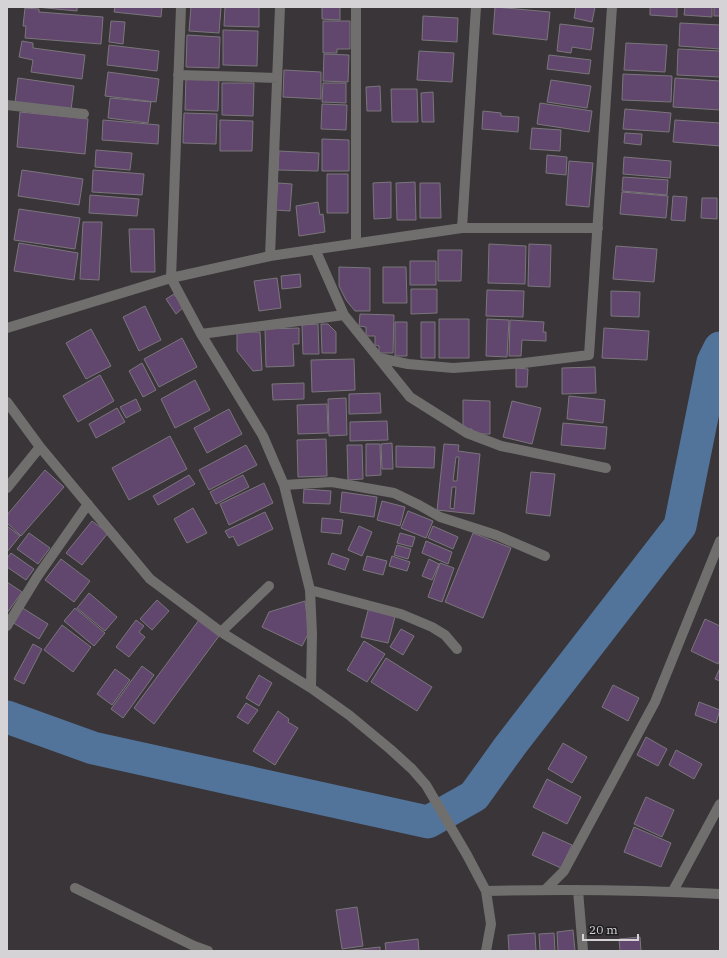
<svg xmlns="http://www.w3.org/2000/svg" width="727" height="958" font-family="'IBM Plex Serif',serif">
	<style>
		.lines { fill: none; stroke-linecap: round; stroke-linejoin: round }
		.river { stroke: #53749a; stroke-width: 33 }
		.building { fill: #61466d; stroke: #7a767b; fill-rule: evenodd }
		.minor { stroke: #706f6d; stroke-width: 10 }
	</style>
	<rect width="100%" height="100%" fill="#393539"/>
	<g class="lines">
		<path class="river" d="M7 717 93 748 428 822 474 796 510 746 680 526 713 362 720 348"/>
	</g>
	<path class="building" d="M36 7H77V11Z
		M115 7H162L161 17 114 12Z
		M191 7H221L219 33 189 31Z
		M225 7H259V27L224 26Z
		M322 7H340V20L322 19Z
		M495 7 550 12 547 40 493 34Z
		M576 7H595L592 22 574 18Z
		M650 7H677V17L650 15Z
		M685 7H712V17L684 15Z
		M714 7H720V16H714Z
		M25 8 39 9V12L103 17 101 44 25 38 26 26H23Z
		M423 16 458 18 457 42 422 40Z
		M111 21 125 22 123 44 109 42Z
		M323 21H350V49H337V53H323Z
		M680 23 720 25V49L679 46Z
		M560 24 594 28 591 50 572 47 571 53 557 51Z
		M223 30 258 31 257 66 223 65Z
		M187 35 220 37 219 68 186 67Z
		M22 41 33 43V48L85 55 82 79 31 72 33 60 19 57Z
		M626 43 667 45 665 72 624 70Z
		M109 45 159 51 157 71 107 65Z
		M678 49 720 51V77L677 75Z
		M419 51 454 53 452 82 417 80Z
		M324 54 349 55 348 82 323 81Z
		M549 55 591 60 589 74 547 69Z
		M284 70 321 72V99L283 97Z
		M108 72 159 79 156 102 105 96Z
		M623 74 672 76 671 102 622 100Z
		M186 77 219 78 218 111 185 110Z
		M18 78 74 86 71 110 15 103Z
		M675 78 720 81V110L673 107Z
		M551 80 591 86 587 108 547 102Z
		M222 83H254L253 116 222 115Z
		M323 83H346V103L322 102Z
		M380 86 381 111H367L366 87Z
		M391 89H417L418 122H392Z
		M433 92 434 122H422L421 93Z
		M110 98 151 102 148 123 108 118Z
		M540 103 592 111 589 132 537 124Z
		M322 104 347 105 346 130 321 129Z
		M625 109 671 113 669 132 623 129Z
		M483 111 501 113V116L519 117 518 132 482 129Z
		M20 112 88 119 85 154 17 147Z
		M184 113 217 114 216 144 183 143Z
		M103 120 159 125 158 144 102 140Z
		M220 120 253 121 252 151H220Z
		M675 120 720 123V146L673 142Z
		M532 128 561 130 560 151 530 149Z
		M625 133 642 134 641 145 624 143Z
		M322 139 349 140V171H322Z
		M96 150 132 153 130 170 95 167Z
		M279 151 319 153 318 171 278 170Z
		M547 155 567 157 566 175 546 173Z
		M624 157 671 161 670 178 623 174Z
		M569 161 593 163 589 207 566 205Z
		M22 170 83 179 79 205 18 196Z
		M93 170 144 174 142 195 92 192Z
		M327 174H348V213H327Z
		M623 177 668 180 667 195 622 191Z
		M391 182V218L374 219 373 183Z
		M415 182 416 220H397L396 183Z
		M278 183 292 184 290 211 275 210Z
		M420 183H440L441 218H420Z
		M622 192 668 196 666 218 620 214Z
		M90 195 139 199 137 216 89 213Z
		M673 196 687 197 685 221 671 220Z
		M702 198H717V219L701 218Z
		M318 202 320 215 323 214 325 232 299 236 296 206Z
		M19 209 80 218 75 249 14 240Z
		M83 222H102L99 280 80 279Z
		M129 229H154L155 272H131Z
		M19 243 78 253 74 280 14 271Z
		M489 244 526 246 525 284 488 283Z
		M529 244 551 245 550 287 528 286Z
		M616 246 657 249 654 282 613 279Z
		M438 250H462L461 281H438Z
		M410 261H436V285H410Z
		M339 267 370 268V311H355L346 300 339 286Z
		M383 267H406L407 303H383Z
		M300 274 301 287 282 289 281 276Z
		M277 278 281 308 259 311 254 281Z
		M411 289H437V313L411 314Z
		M487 290 524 291 523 317 486 316Z
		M611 291 640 292 639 317 611 316Z
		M174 294 184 307 176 314 166 299Z
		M145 306 161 340 139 351 123 317Z
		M360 314 394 315 393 353H379V346L375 345V336H366V327L359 326Z
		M439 319H469V358H439Z
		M487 319 509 320 507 357 486 356Z
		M510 320 544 322 543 332H546V341L522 340 521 356H509Z
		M395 322H407V356H395Z
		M421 322H435V358H421Z
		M318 324 319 354H303L302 325Z
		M321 324H328L336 332V353H322Z
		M299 328V344H293L294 366 266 367 265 329Z
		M604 328 649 331 647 360 602 358Z
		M91 329 111 366 86 379 66 343Z
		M237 332H260L262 370 253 371 237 351Z
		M182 338 197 367 159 387 144 359Z
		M354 359 355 390 312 392 311 360Z
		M142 363 156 390 143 397 129 371Z
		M595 367 596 393 562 394V368Z
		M516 368 528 369 527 387H516Z
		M100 375 114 401 78 422 63 396Z
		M195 380 210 410 175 428 161 399Z
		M304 383V399L273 400 272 384Z
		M380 393 381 413 349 414V394Z
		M569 396 605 400 603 423 567 419Z
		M346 398 347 435 329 436 328 399Z
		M136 399 141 410 126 418 120 407Z
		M463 400 490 401V434H472V429H463Z
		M512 401 541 408 532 444 503 437Z
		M327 404 328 433 298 434 297 405Z
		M117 408 125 422 96 438 89 424Z
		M229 409 242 434 207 453 194 428Z
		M387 421 388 440 350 441V422Z
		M563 423 607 427 605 449 561 445Z
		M170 436 187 469 129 500 112 468Z
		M326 439 327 476 298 477 297 440Z
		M392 443 393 469H382L381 444Z
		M366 444H380L381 475 366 476Z
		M444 444 459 445 458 451 480 454 474 514 437 510ZM456 457H459L457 481H453ZM452 487H456L454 509 450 508Z
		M246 445 257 465 209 490 199 470Z
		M347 445H362L363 479 348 480Z
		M396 446 435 447 434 468 396 467Z
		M45 470 64 487 21 536 7 523V515Z
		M531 472 555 474 550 516 526 513Z
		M189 475 195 484 158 505 153 496Z
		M243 475 249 487 216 504 210 492Z
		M264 483 273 503 229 525 220 504Z
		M304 489 331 491 330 504 303 503Z
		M342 492 377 497 374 517 340 512Z
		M382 501 405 507 400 526 377 520Z
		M193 508 207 533 187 543 174 519Z
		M408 511 433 521 426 538 401 528Z
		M265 512 273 529 238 546 233 536 229 538 225 531Z
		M322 518 343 520 341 534 321 532Z
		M92 521 108 533 82 565 66 553Z
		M7 526 20 536 7 552Z
		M359 526 372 532 362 556 348 550Z
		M433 526 458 537 453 549 428 538Z
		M29 533 50 548 38 564 17 549Z
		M400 533 415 537 412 547 397 543Z
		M473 533 511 548 483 618 445 602Z
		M426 541 452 552 448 564 422 553Z
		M397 545 411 549 408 559 394 555Z
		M11 553 34 569 26 580 7 567V558Z
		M332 553 349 559 345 570 328 564Z
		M367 556 387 561 383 575 363 570Z
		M392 556 410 562 407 571 389 566Z
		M61 559 90 581 74 602 45 580Z
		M429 559 439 564 432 580 422 576Z
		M440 563 454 568 442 602 428 597Z
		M7 582 22 592 7 613Z
		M89 593 117 617 105 631 77 608Z
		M157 600 169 611 152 630 140 619Z
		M305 601 309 632 302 646 262 627 269 612Z
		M21 607 48 624 39 639 12 622Z
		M369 607 396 613 388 643 361 637Z
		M75 608 105 633 94 646 64 621Z
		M705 619 720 626V659L718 664 691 651Z
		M136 620 144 626 139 632 145 637 129 657 116 647Z
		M199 620 219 636 154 724 134 708Z
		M62 625 91 647 73 672 44 650Z
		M401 629 414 636 403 655 390 647Z
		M364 641 385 654 367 682 347 670Z
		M33 644 42 649 24 684 14 679Z
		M386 658 432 687 417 711 371 682Z
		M142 666 154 675 123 718 111 709Z
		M720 668V681L715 679Z
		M115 669 130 680 112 705 97 694Z
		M259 675 272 683 259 706 246 698Z
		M613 685 639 698 628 721 602 707Z
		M699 702 720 710 716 723 695 715Z
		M246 703 258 710 248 724 237 717Z
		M278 711 289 719 288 722 298 728 275 765 253 751Z
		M646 737 667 749 658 766 637 755Z
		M563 743 587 757 572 783 548 769Z
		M676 750 702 764 694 779 669 765Z
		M547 779 581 797 567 824 533 807Z
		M646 797 674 810 662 837 634 824Z
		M634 827 671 843 661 867 624 852Z
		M543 832 572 845 561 868 532 855Z
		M357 907 363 946 342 949 336 910Z
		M573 930 575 951H558L557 932Z
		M535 933 536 951H509L508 935Z
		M554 933 555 951H540L539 934Z
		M640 937 641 951H620L619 939Z
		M418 939 419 951H386L385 943Z
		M380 947V951H344Z"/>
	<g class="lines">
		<path class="minor" d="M181 7 171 278 201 334 263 436 284 485 310 590 312 634 311 688
			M356 7V243
			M178 75 277 78
			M7 105 84 114
			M462 228 476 7
			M315 249 344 315 410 397 467 433 501 446 606 468
			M270 256 280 7
			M7 328 171 278 270 256 462 228H598
			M201 334 344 315
			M379 358 408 364 453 368 524 363 589 355 612 7
			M7 402 40 447 150 579 221 632 311 688 349 715 390 749 412 769 426 785 467 855 486 891 491 924 486 951
			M284 485 332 482 394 493 419 505 440 517 496 535 545 556
			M7 488 40 447
			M310 590 401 614 432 627 445 635 457 649
			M7 626 37 577 88 504
			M221 632 269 586
			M75 888 194 946 208 951
			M546 889 564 871 655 702 720 541
			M578 890 583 951
			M486 891C564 889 642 890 720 894
			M673 891 720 804"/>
	</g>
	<rect width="727" height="958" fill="none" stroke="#d6d3d6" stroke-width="16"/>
	<path d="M583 934v6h55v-6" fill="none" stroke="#d6d3d6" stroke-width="2"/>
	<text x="589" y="934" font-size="12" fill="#d6d3d6" stroke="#1f1d1f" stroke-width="3" paint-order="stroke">20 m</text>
</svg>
